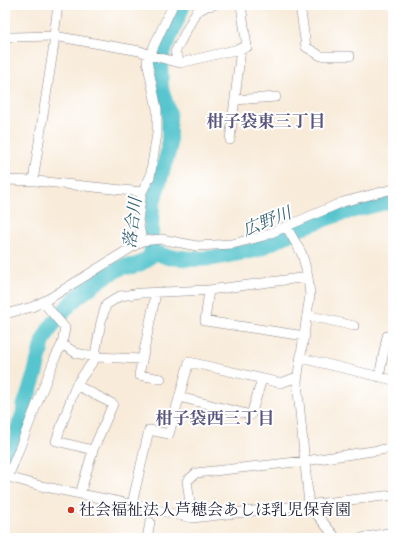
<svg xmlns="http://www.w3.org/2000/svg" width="398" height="543" font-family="'Libre Bodoni','Noto Serif JP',serif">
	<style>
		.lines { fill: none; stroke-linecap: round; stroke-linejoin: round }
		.river { stroke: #57c5ce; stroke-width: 16 }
		.street-casing { stroke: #8d868a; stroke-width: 10 }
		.street { stroke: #fff; stroke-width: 9 }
		.poi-dot { fill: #c8321e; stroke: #fff; stroke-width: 1.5 }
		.labels { text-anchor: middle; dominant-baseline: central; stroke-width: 4; stroke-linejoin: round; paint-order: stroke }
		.poi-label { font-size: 16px; fill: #22223b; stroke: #fff; text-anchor: start }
		.neighbourhood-label { font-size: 17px; font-weight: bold; fill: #59547f; stroke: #fff }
		.water-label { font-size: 17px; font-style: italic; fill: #376376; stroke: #fff }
	</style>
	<rect width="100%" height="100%" fill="#fff"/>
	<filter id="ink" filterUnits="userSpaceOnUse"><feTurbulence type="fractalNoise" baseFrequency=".025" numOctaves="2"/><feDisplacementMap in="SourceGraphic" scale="8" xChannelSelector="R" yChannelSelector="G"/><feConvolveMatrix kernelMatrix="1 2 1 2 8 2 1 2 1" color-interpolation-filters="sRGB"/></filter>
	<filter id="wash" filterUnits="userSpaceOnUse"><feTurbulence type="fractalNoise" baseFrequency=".012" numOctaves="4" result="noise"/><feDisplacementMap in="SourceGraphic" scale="16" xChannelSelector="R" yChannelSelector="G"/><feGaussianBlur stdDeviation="0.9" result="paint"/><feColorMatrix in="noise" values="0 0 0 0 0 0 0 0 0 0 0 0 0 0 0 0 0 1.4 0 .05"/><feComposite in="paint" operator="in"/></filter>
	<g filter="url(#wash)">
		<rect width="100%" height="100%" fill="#f8ebd9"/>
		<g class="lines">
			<path class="river" d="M152 254 158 253 167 257 195 259 214 258 256 250 305 226 342 213 393 200
				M5 462 9 459 19 436 18 429 24 412V407L35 374 43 341 50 328 70 304 77 297 104 277 124 266C135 268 145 262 152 254L151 228 152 205 169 149V114L161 88 160 60 183 5"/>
		</g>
	</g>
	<g filter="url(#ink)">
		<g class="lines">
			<g class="street-casing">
				<path id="street" d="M58 5 54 36 140 51 150 55 180 63 247 47 241 5
					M300 5 306 47 321 56H350
					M5 37H12L54 36V44L33 181
					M180 63 175 52 196 12 207 6 214 5
					M235 100 276 97
					M230 140 241 48
					M5 180 36 181 142 192
					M286 226 302 254 308 277 310 295 297 381 309 505 336 538
					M142 241 138 220 142 192 150 177 157 134V109L147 61 173 5
					M209 290 205 321 305 336
					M156 293 139 375 161 379
					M43 302 65 328 62 344 76 353 95 357 142 359
					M5 314 32 307 50 298 142 241 161 239 197 246 232 244 264 236 343 202 393 189
					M307 315 354 326
					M301 358 393 380
					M379 377 387 336H393
					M76 385 113 404 93 450 80 494
					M179 397 251 415 262 379
					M93 450 56 441 76 385 94 360 101 322 106 305 120 296 141 293 209 290 308 277
					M8 477 55 358 62 344
					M5 478 8 477 41 486 135 505 192 518 393 495
					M132 504 149 430 169 434 189 362 281 383 297 377
					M192 518 187 481 196 473 305 461 393 448
					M147 538 150 522
					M362 538 393 532"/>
			</g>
			<use href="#street" class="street"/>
		</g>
	</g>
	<circle class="poi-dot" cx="71" cy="510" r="4"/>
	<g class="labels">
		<g class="poi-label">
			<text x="79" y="510">社会福祉法人芦穂会あしほ乳児保育園</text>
		</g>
		<g class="neighbourhood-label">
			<text x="266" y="122">柑子袋東三丁目</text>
			<text x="215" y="419">柑子袋西三丁目</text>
		</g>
		<g class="water-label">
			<text transform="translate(267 222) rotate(-22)">広野川</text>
			<text transform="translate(133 223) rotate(-83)">落合川</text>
		</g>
	</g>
	<rect width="398" height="543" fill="none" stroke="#fff" stroke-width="20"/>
</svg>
